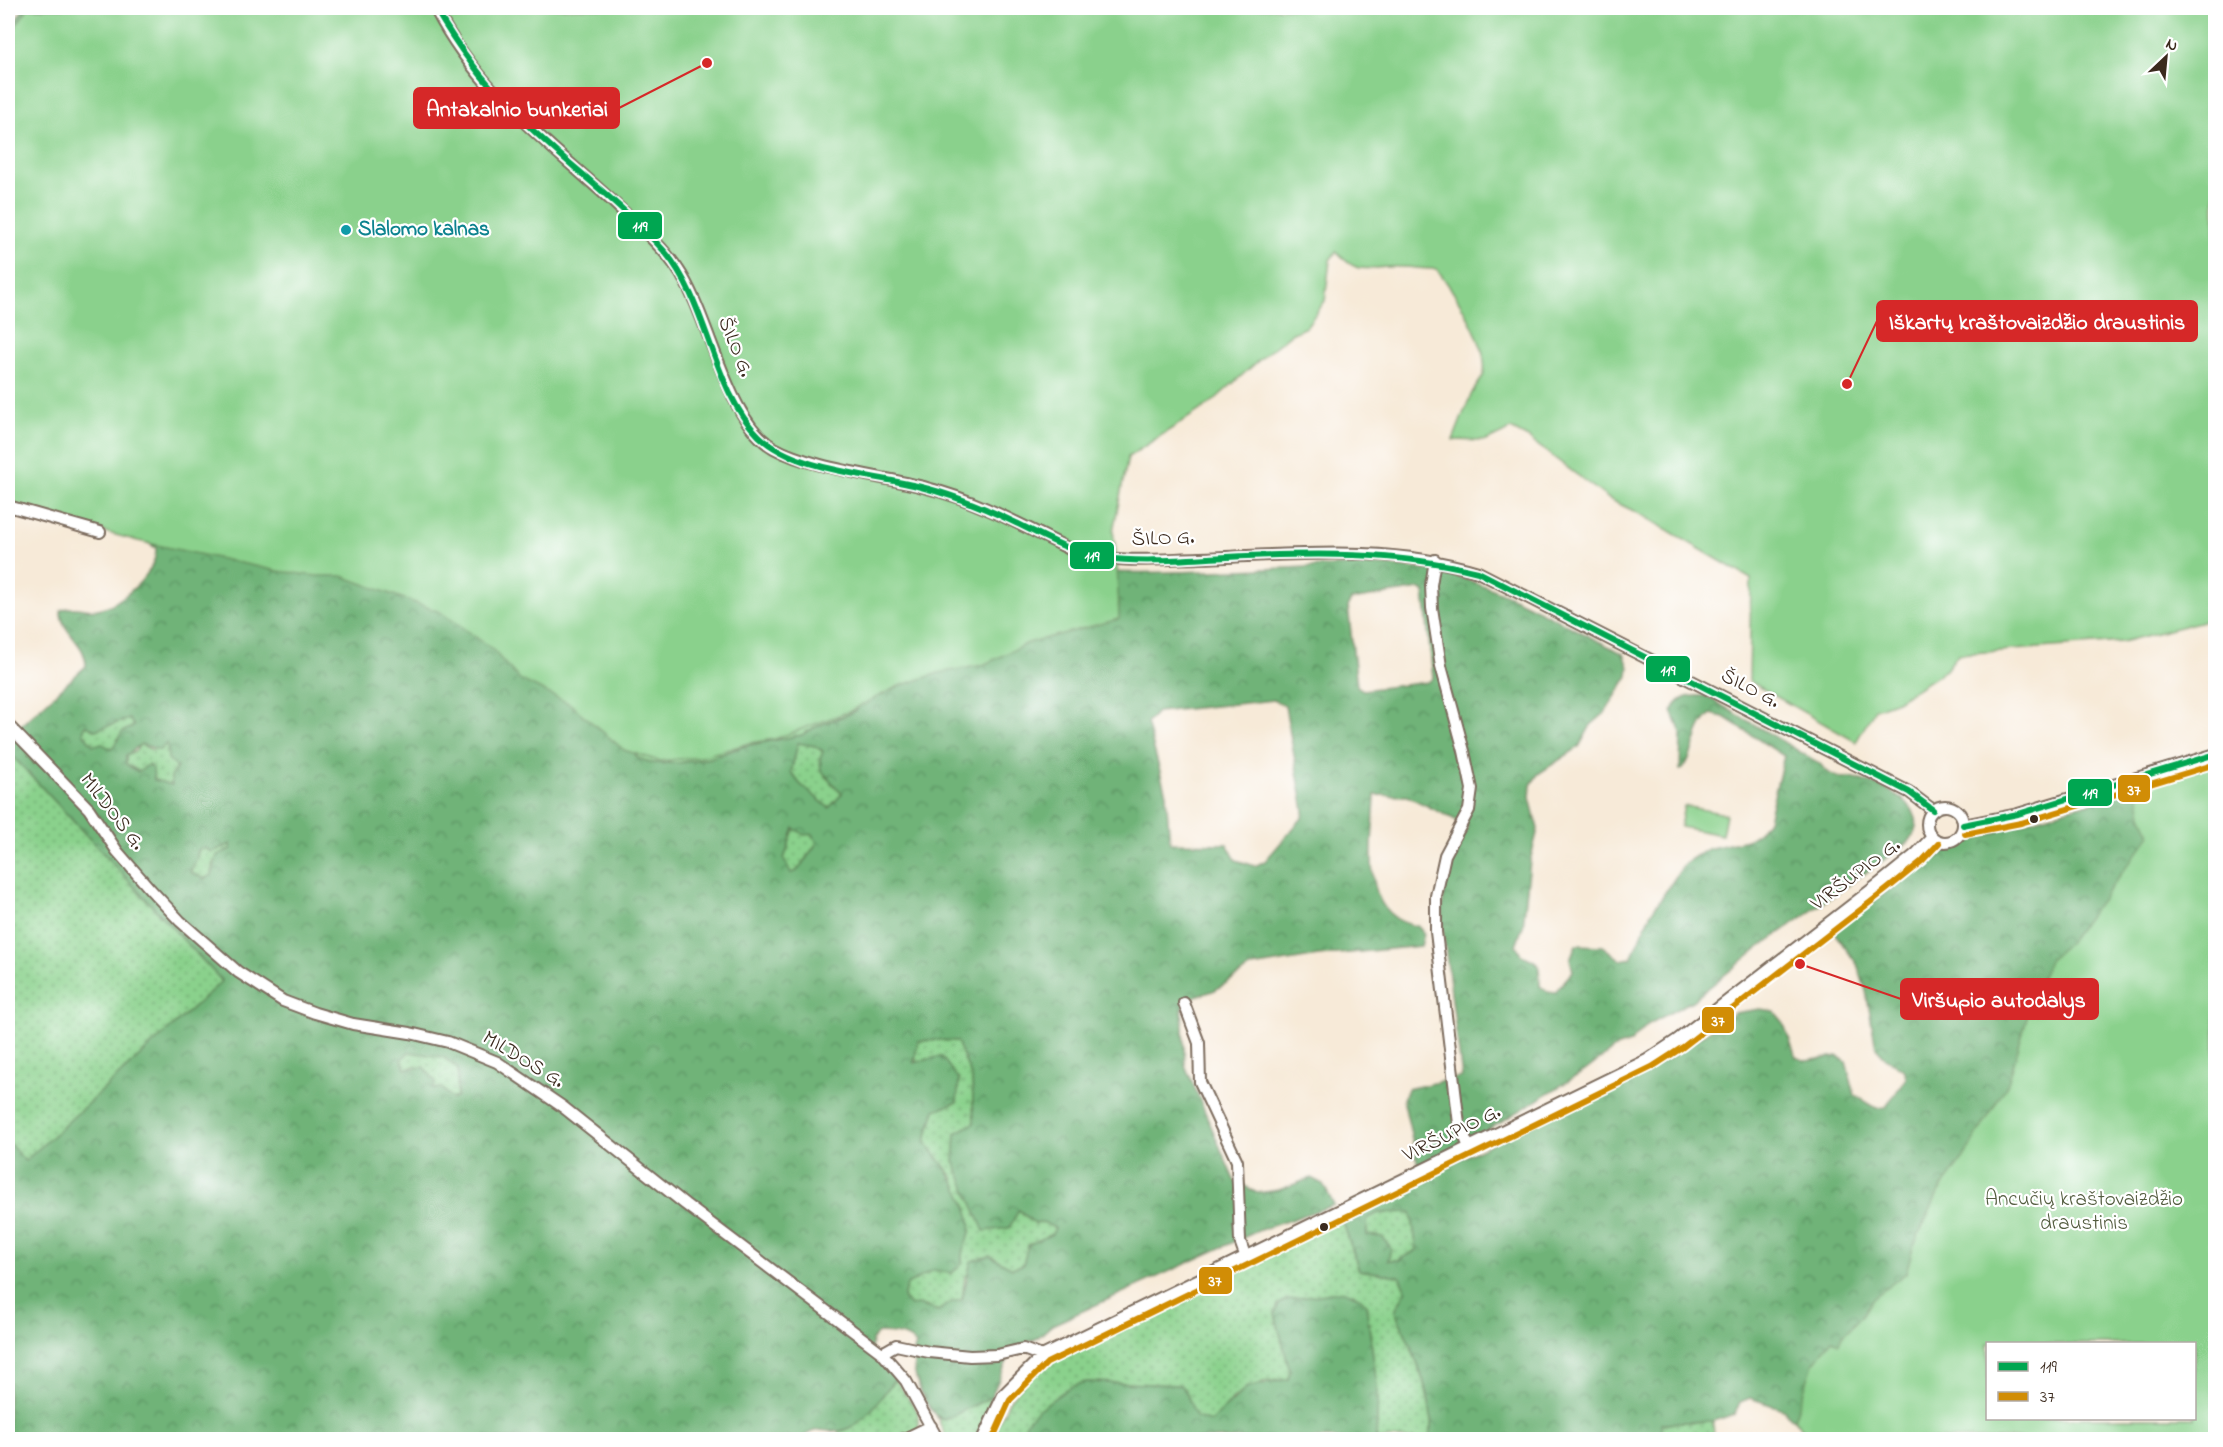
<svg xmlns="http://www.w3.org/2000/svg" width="2223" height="1447" font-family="'Indie Flower',sans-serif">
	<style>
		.grass { fill: url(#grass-dots); stroke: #627e55; stroke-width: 1.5 }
		.forest { fill: url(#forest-crowns); stroke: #556e4b; stroke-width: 1.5; fill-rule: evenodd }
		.park { fill: #8ad18c; stroke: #627e55; stroke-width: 1.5; fill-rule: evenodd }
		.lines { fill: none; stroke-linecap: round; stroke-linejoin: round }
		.minor-casing { stroke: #7d6d5f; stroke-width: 14 }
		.minor { stroke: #fff; stroke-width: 10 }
		.bus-1-casing { stroke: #fff; stroke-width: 10 }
		.bus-2-casing { stroke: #fff; stroke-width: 10 }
		.bus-1 { stroke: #00a651; stroke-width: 6 }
		.bus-2 { stroke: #d18d06; stroke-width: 6 }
		.culture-dot { fill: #0f9aa8; stroke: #fff; stroke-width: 2 }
		.bus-dot { fill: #3b2a1e; stroke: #fff; stroke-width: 2 }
		.labels { text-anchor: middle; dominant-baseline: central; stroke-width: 4.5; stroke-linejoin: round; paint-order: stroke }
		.culture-label { font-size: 21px; font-weight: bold; fill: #0d838f; stroke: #fff; text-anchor: start }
		.street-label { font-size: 21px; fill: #3b2a1e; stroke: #fff }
		.park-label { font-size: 21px; fill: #535c3f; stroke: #fff }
		.leader { fill: none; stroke: #d62828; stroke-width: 2 }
		.callout-dot { fill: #d62828; stroke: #fff; stroke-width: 2 }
		.callout { fill: #d62828; stroke: #d62828; stroke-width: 2 }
		.callout-label { font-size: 22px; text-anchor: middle; font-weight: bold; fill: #fff }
		.line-badge { stroke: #fff; stroke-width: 2 }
		.badge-label { font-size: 16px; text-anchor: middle; font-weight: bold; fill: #fff }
	</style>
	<defs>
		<pattern id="grass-dots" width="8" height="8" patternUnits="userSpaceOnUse" patternTransform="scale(1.5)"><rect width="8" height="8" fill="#8ad18c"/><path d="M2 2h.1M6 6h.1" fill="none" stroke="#72aa72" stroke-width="1.8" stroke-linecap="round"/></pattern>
		<pattern id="forest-crowns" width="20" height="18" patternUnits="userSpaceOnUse" patternTransform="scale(1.5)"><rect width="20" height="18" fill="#6fb378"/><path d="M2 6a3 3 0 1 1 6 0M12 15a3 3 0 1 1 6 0" fill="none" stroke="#5c9262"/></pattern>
	</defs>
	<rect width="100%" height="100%" fill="#fff"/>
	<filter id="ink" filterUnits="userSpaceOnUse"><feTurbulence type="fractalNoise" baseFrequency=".0167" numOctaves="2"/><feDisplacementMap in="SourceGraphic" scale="12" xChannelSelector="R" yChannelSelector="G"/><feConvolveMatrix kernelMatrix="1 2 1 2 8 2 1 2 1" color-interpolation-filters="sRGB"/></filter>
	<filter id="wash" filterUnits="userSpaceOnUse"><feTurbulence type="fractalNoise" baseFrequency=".008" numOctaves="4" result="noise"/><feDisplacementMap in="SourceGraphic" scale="24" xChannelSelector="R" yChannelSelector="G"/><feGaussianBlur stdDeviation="1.35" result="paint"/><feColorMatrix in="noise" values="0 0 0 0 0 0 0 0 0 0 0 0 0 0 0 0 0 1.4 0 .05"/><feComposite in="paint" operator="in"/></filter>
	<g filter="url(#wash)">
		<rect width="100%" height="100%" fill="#f7ead8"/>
		<path class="grass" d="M858 705 857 710C840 720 819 722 802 735L744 746 711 758 679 763H652L637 758 635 752Z
			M129 719 135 726 112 749 93 745 83 733 85 725 95 730Z
			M798 742 815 746 823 752 825 776 842 794 829 808 800 784 791 772Z
			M168 743 177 767 171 777 172 785 154 780 126 764V756L136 751 140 744 152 750Z
			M8 751 222 981 25 1162 8 1142Z
			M794 827 813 834 817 843 797 871 791 874 784 859Z
			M231 844V850L213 865 212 875 204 879 190 872 197 858 198 850 204 848 212 852Z
			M937 1040 957 1041 972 1078 974 1123 1018 1210 1035 1224 1043 1222 1055 1228 1053 1234 1029 1245 1023 1265 1012 1268 990 1256 965 1277 962 1300 952 1302 938 1311 925 1306H910L903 1298 907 1284 933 1270 952 1273 962 1263 961 1247 970 1233 953 1177 925 1142 935 1110C924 1086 910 1068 918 1041Z
			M409 1051 443 1057 458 1069 457 1097 452 1099 432 1089 415 1066 405 1070 402 1059Z
			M1411 1212 1417 1250 1399 1260H1387L1367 1235V1219L1378 1213Z
			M1341 1216 1359 1270 1399 1276 1406 1291 1395 1311C1409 1341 1440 1409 1429 1439H1376L1378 1394 1366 1304 1353 1293 1275 1314 1290 1371 1288 1379 1263 1382 1234 1397 1218 1417 1210 1422 1195 1417 1186 1392 1180 1385 1086 1382 1028 1420 1019 1439 990 1440 1010 1400 1028 1379 1074 1345Z
			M895 1379 918 1412 919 1439H839L838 1432C864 1424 879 1399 895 1379Z
			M991 1397 976 1439H947L937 1417 944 1420Z
			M1713 1421 1714 1439H1664L1660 1423Z"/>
		<path class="forest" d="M24 8H191L1108 572C1169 574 1229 570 1290 568 1346 565 1404 561 1458 577 1516 594 1570 628 1624 654L1629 667 1628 676 1605 713 1591 725 1579 747 1538 774 1531 785 1530 798 1538 829 1530 861 1523 926 1516 945 1521 955C1542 962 1539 965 1540 986L1547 991 1555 992 1573 971 1570 959 1576 945 1602 946 1621 960 1631 958 1651 913 1685 863 1707 849 1747 840 1759 832 1768 820 1784 756 1724 717 1711 714C1693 729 1696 753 1683 769L1680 770 1681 733 1672 711C1680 696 1689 695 1706 696L1819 763C1823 767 1827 773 1833 775 1839 779 1844 777 1851 778 1881 783 1938 807 1908 843L1757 949 1692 1001 1647 1025 1630 1043 1615 1048 1585 1071 1478 1136 1418 1165 1403 1099 1407 1089 1462 1077 1442 923C1441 887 1452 859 1468 826L1407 796 1375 795C1374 840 1356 917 1418 926L1424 934 1421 946 1318 956 1252 967 1215 990 1190 999 1182 1009 1185 1065 1234 1180 1257 1193 1279 1190 1311 1178 1323 1184 1334 1205 1260 1230 1052 1325 1036 1339 1013 1348 991 1397 944 1420C923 1411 907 1365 916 1345 908 1333 892 1334 878 1333L872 1340 871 1351 895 1379C883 1394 868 1420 849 1428 829 1438 821 1421 801 1439H8V1142L25 1161 222 981 8 751V737L86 666C87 643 60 633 61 610 76 604 85 612 98 609 121 605 157 573 156 548L96 511 8 473V31ZM1419 589 1424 592 1433 678 1428 682 1363 690 1357 686 1348 606 1351 600ZM1274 700 1285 706 1304 810 1303 817 1265 861 1255 866 1236 860 1227 844 1170 843 1166 794 1147 723 1157 712ZM858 706 857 710C840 720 819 722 802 735L744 746 711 758 679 763H652L637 758 635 752ZM129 719 134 726 122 732 112 749 102 744 93 745 83 733 85 725 95 730ZM167 743 168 759 177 767 171 777 172 785 154 780 153 769 148 765 138 772 126 764V756L141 744 160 750ZM798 743 815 746 823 751 820 759 821 770 842 794 829 808 800 784 791 772ZM794 828 804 835 813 834 817 843 797 871 791 873 784 859ZM231 844V849L217 855 212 875 204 879 190 872 197 858 198 850 204 848 212 852ZM937 1040 957 1041 972 1078 974 1123 956 1133 954 1161 984 1231 1009 1228 1019 1210 1035 1224 1043 1222 1055 1228 1052 1234 1028 1245 1023 1265 1012 1268 990 1256 971 1261 962 1300 952 1302 938 1311 918 1305 910 1306 903 1298 907 1285 933 1270 952 1273 962 1263C961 1244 967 1246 970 1232 975 1206 941 1161 925 1142L935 1110 957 1102 959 1080 941 1056 914 1063 918 1041ZM409 1052 443 1057 458 1068 457 1097 452 1099 442 1088 433 1089 436 1082 424 1067 405 1069 402 1059Z
			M2215 765V1439H1812L1783 1409 1750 1398 1740 1402 1735 1414 1713 1421 1661 1423 1664 1439H1429C1440 1408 1409 1341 1395 1311L1406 1291 1399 1276 1359 1270 1341 1216 1672 1057 1734 1013 1760 1009 1774 1011 1783 1022 1796 1057 1806 1061 1838 1056 1846 1062 1855 1095 1876 1108 1886 1107 1906 1079 1905 1071 1884 1057 1876 1048 1866 991 1857 964 1833 931 1923 865 1952 848 2028 821ZM1411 1212 1417 1250 1399 1260H1388L1391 1249 1383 1237 1367 1235V1219L1378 1213ZM1988 1344H2194V1418H1988Z
			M1345 1291 1361 1298 1366 1304 1378 1394 1376 1439H1019L1028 1420 1036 1411 1070 1387 1086 1382 1180 1385 1186 1392 1196 1417 1210 1422 1248 1387 1288 1379 1290 1371 1275 1314 1278 1305 1286 1300Z"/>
		<path class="park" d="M28 8H2215V618L2122 642 1958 654 1946 670 1897 701 1875 709 1856 742 1749 681 1751 579 1642 515 1609 499 1528 438 1511 429 1486 441 1453 440C1459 425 1465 408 1472 393 1476 386 1482 380 1484 373 1489 344 1454 292 1437 269 1421 269 1404 266 1388 267 1362 269 1357 273 1336 252L1330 260 1325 301 1306 327 1291 334 1267 353 1211 403 1128 457 1113 531 1117 560 1119 619 1028 643 983 665 939 673 899 686 850 711 775 739 750 743 701 757 659 761 624 750 570 704 519 679 491 648 440 612 342 576H317L278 571 138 541 8 506V38Z
			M2215 765V1439H1812L1794 1420 1813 1364 1832 1340 1839 1343 1842 1336 1861 1317 1873 1298 1906 1273 1913 1247 1939 1191 1964 1157 2008 1083 2034 994 2050 959 2068 943 2151 835 2142 815 2137 787ZM1988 1344H2194V1418H1988Z
			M1684 806 1726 814 1722 835 1680 827Z"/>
	</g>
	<g filter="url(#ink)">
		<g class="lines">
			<g class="minor-casing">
				<path id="minor" d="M435 8C477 90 544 139 611 200 633 221 659 242 677 268 710 315 726 422 774 448 812 469 883 476 927 488 980 501 1028 529 1076 552 1117 564 1158 559 1200 558 1293 555 1387 544 1478 572L1909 792 1933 810
					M8 506 100 532
					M1435 560 1431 585 1432 608 1441 666 1464 751 1472 789 1469 810 1445 855 1436 896V932L1459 1124 1469 1147
					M8 725 89 809 117 851 150 889 180 921 238 972 283 1001 315 1013 353 1024 410 1033 448 1042 497 1062 563 1107 685 1204 882 1353 906 1381 938 1440
					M1927 824a18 18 0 1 1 36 0a18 18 0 1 1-36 0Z
					M1963 825 2018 814 2216 754
					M1184 1003 1199 1043 1200 1082 1237 1161 1240 1241 1245 1255
					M882 1353 896 1345 929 1352 970 1356 997 1355 1023 1349 1042 1356
					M902 1440 931 1426
					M982 1440 1003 1395 1042 1356 1647 1060 1677 1040 1880 883 1916 854 1932 837"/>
			</g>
			<use href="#minor" class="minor"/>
			<g class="bus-1-casing">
				<path id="bus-1" d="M435 8C457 46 482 80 513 111 561 160 619 200 665 252 709 304 712 390 759 436 795 471 870 474 917 486 951 494 983 507 1014 522 1044 536 1071 553 1104 558 1144 563 1186 559 1227 557 1313 553 1394 551 1478 572L1909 792 1933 810
					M1963 825 2018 814 2216 754"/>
			</g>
			<g class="bus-2-casing">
				<path id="bus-2" d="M1965 834 2021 823 2216 764
					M992 1440 1010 1400 1047 1363 1652 1067 1683 1047 1886 890 1922 861 1939 843"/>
			</g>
			<use href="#bus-1" class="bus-1"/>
			<use href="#bus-2" class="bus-2"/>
		</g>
	</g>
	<circle class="culture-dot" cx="346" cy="230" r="6"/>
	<g class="bus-dot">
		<circle cx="2034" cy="819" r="5"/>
		<circle cx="1324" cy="1227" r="5"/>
	</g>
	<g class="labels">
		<g class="culture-label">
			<text x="358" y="230">Slalomo kalnas</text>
		</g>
		<g class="street-label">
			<text transform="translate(735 347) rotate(68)">ŠILO G.</text>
			<text transform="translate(1163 539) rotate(-2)">ŠILO G.</text>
			<text transform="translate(1750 689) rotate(27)">ŠILO G.</text>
			<text transform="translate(112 812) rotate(52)">MILDOS G.</text>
			<text transform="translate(1856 875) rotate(-37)">VIRŠUPIO G.</text>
			<text transform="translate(523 1060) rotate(31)">MILDOS G.</text>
			<text transform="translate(1452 1134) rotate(-26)">VIRŠUPIO G.</text>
		</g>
		<g class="park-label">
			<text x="2084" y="1200">Ancučių kraštovaizdžio<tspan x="2084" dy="24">draustinis</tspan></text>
		</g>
	</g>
	<path class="leader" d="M707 63L619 108M1847 384L1877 321M1800 964L1901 999"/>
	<g class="callout-dot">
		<circle cx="707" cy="63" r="6"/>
		<circle cx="1847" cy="384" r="6"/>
		<circle cx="1800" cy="964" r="6"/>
	</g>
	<g class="callout">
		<rect x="414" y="88" width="205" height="40" rx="6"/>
		<rect x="1877" y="301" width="320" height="40" rx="6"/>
		<rect x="1901" y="979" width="197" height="40" rx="6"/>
	</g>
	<g class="callout-label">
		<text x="517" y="116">Antakalnio bunkeriai</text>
		<text x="2037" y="329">Iškartų kraštovaizdžio draustinis</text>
		<text x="1999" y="1007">Viršupio autodalys</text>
	</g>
	<g class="line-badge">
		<rect x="617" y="211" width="46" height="29" rx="6" fill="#00a651"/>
		<rect x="1069" y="541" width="46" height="29" rx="6" fill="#00a651"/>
		<rect x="1645" y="655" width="46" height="28" rx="6" fill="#00a651"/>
		<rect x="2117" y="774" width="34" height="29" rx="6" fill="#d18d06"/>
		<rect x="2067" y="778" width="46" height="29" rx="6" fill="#00a651"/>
		<rect x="1701" y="1006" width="34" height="28" rx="6" fill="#d18d06"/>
		<rect x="1198" y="1266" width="35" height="29" rx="6" fill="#d18d06"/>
	</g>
	<g class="badge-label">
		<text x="640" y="231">119</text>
		<text x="1092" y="561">119</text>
		<text x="1668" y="675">119</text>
		<text x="2134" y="795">37</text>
		<text x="2090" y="798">119</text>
		<text x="1718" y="1026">37</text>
		<text x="1215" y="1286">37</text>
	</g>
	<rect width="2223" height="1447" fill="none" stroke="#fff" stroke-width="30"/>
	<rect x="1986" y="1342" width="210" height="78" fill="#ffffff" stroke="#b1aaa5" stroke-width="1.5"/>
	<rect x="1998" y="1362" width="30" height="9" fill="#00a651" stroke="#b1aaa5" stroke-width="1.5"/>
	<text x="2040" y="1372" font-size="18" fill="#3b2a1e">119</text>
	<rect x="1998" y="1392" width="30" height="9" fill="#d18d06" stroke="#b1aaa5" stroke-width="1.5"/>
	<text x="2040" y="1402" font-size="18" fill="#3b2a1e">37</text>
	<g transform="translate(2166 57) rotate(26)" stroke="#ffffff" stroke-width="4.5" paint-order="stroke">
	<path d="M0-4.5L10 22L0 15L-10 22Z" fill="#3b2a1e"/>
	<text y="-9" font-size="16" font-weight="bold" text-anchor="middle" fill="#3b2a1e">N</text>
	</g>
</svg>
